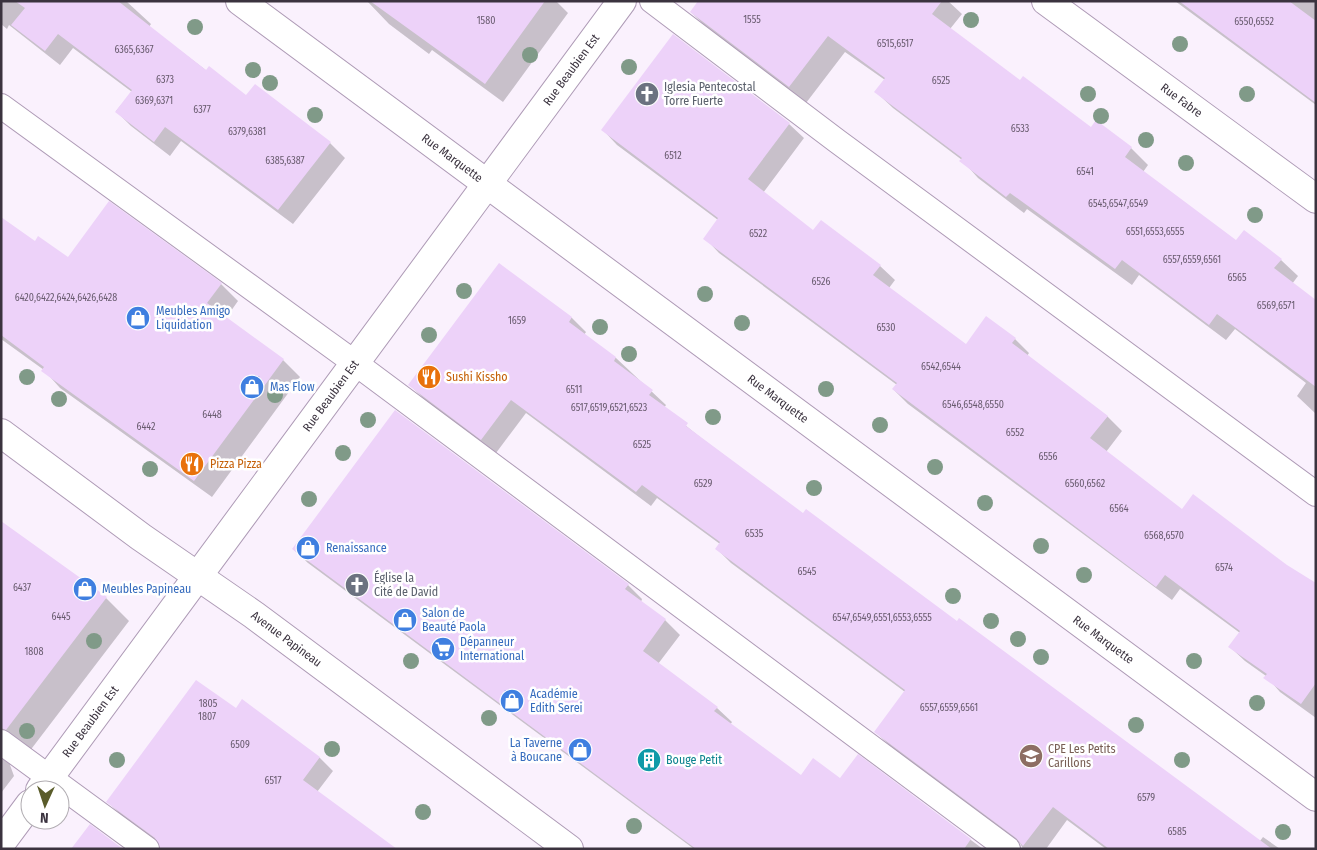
<svg xmlns="http://www.w3.org/2000/svg" width="1317" height="850" font-family="'Fira Sans Condensed',sans-serif">
	<style>
		.shadow { fill: #0003 }
		.building { fill: #edd2f9 }
		.lines { fill: none; stroke-linecap: round; stroke-linejoin: round }
		.service-casing { stroke: #ae9bb6; stroke-width: 26 }
		.minor-casing { stroke: #ae9bb6; stroke-width: 30 }
		.tertiary-casing { stroke: #ae9bb6; stroke-width: 30 }
		.secondary-casing { stroke: #ae9bb6; stroke-width: 30 }
		.service { stroke: #fff; stroke-width: 24 }
		.minor { stroke: #fff; stroke-width: 28 }
		.tertiary { stroke: #fff; stroke-width: 28 }
		.secondary { stroke: #fff; stroke-width: 28 }
		.tree { fill: #809a88 }
		.labels { text-anchor: middle; dominant-baseline: central; stroke-width: 5; stroke-linejoin: round; paint-order: stroke }
		.number-label { font-size: 10px; fill: #685b6e }
		.street-label { font-size: 12px; fill: #3b333f; stroke: #fff }
		.worship-label { font-size: 12px; fill: #5b616d; stroke: #fff; text-anchor: start }
		.shop-label { font-size: 12px; fill: #366cbe; stroke: #fff; text-anchor: start }
		.food-label { font-size: 12px; fill: #c56008; stroke: #fff; text-anchor: start }
		.education-label { font-size: 12px; fill: #785e54; stroke: #fff; text-anchor: start }
		.culture-label { font-size: 12px; fill: #0d838f; stroke: #fff; text-anchor: start }
	</style>
	<rect width="100%" height="100%" fill="#faf1fd"/>
	<path class="shadow" d="M1 1H126L151 24 149 27 207 71 246 97 330 143 345 158 293 224 181 141 170 156 131 126 116 111 132 92 73 48 60 65 9 25 7 29 1 24Z
		M367 1H556L568 13 503 102 432 50 429 54 389 24Z
		M699 1H948L962 14 950 29 1020 82 1091 129 1131 148 1148 165 1143 172 1236 242 1281 260 1298 276 1292 284 1316 301V414L1297 396 1306 383 1235 329 1226 340 1139 275 1132 285 1027 209 1024 213 978 178 962 160 893 108 876 92 885 80 845 52 806 103 708 29 691 12Z
		M1175 1H1316V105Z
		M789 124 804 138 763 193 813 232 880 266 895 280 889 288 966 345 1015 339 1029 353 1027 356 1107 416 1122 431 1106 452 1182 511 1287 566 1316 585V718L1280 692 1266 676 1245 661 1230 647 1240 633 1180 589 1172 600 908 404 893 389 897 385 719 253 705 238 718 220 617 145 603 130Z
		M1 218 35 243 68 259 221 284 238 301 226 318 283 360 300 377 212 497 60 388 44 370 1 339Z
		M499 265 572 318 586 332 584 335 616 358 666 405 664 408 701 438 803 514 1260 841 1263 837 1280 849H1106L1067 820 1046 849H1023L1020 843 890 746 876 732 905 692 731 563 717 549 720 544 657 498 651 506 526 413 496 453 424 399 410 385Z
		M1 522 106 598 129 621 29 752 13 757 10 765 14 776 1 793Z
		M293 549 628 585 642 599 641 602 665 620 680 635 658 664 717 708 732 722 730 725 801 777 840 780 858 756 983 849H694L308 563Z
		M242 701 320 758 333 771 317 792 159 843 121 815 108 802 236 710Z"/>
	<path class="building" d="M15 1H118L206 70 209 66 246 95 255 84 331 142 278 210 165 127 154 142 115 112 132 90 58 34 45 51 11 25 25 8Z
		M370 1H545L485 84Z
		M698 1H942L932 14 1020 80 1023 76 1091 127 1096 120 1132 147 1125 157 1236 240 1244 230 1282 259 1274 268 1316 300V387L1217 314 1209 325 1122 260 1115 269 1010 193 1006 197 959 161 962 158 874 92 885 78 828 36 789 87 690 12Z
		M1179 1H1289L1316 21V103Z
		M673 34 790 123 748 179 813 230 821 220 881 265 873 275 966 344 986 316 1016 338 1012 343 1108 416 1090 438 1182 509 1193 494 1287 565 1316 583V683L1301 704 1263 678 1267 674 1228 647 1240 631 1165 575 1156 587 892 389 897 383 703 239 718 218 601 130Z
		M109 201 222 283 207 303 284 359 194 481 41 371 44 367 1 335V217L35 241 38 236 68 257Z
		M499 263 572 317 569 322 616 357 614 361 653 390 649 395 688 423 686 426 803 513 806 509 957 621 959 618 1272 849H1109L1053 807 1023 846 1016 838 874 732 905 690 715 549 720 542 642 485 636 492 511 400 481 440 408 385Z
		M395 410 629 584 625 589 666 619 643 651 718 707 714 711 801 775 813 758 840 778 858 754 971 839 964 849H696L292 549Z
		M1 521 107 597 6 730 1 728Z
		M196 680 236 708 242 699 320 757 303 780 397 849H160L155 838 106 802Z
		M90 824 123 849H71Z"/>
	<g class="lines">
		<g class="service-casing">
			<path id="service" d="M652 1 837 141 1316 494
				M1 106 355 363 1008 849
				M1 742 147 849"/>
		</g>
		<g class="minor-casing">
			<g id="minor">
				<path id="s1" d="M240 1 1316 797"/>
				<path id="s2" d="M1046 1 1316 199"/>
			</g>
		</g>
		<g class="tertiary-casing">
			<g id="tertiary">
				<path id="s3" d="M40 790 622 1"/>
				<path d="M1 843 30 804"/>
			</g>
		</g>
		<g class="secondary-casing">
			<g id="secondary">
				<path id="s4" d="M1 433 141 537 254 615 569 849"/>
			</g>
		</g>
		<use href="#service" class="service"/>
		<use href="#minor" class="minor"/>
		<use href="#tertiary" class="tertiary"/>
		<use href="#secondary" class="secondary"/>
	</g>
	<g class="tree">
		<circle cx="971" cy="20" r="8"/>
		<circle cx="195" cy="27" r="8"/>
		<circle cx="1180" cy="44" r="8"/>
		<circle cx="530" cy="55" r="8"/>
		<circle cx="629" cy="67" r="8"/>
		<circle cx="253" cy="70" r="8"/>
		<circle cx="270" cy="83" r="8"/>
		<circle cx="1088" cy="94" r="8"/>
		<circle cx="1247" cy="94" r="8"/>
		<circle cx="315" cy="115" r="8"/>
		<circle cx="1101" cy="116" r="8"/>
		<circle cx="1146" cy="140" r="8"/>
		<circle cx="1186" cy="163" r="8"/>
		<circle cx="1255" cy="215" r="8"/>
		<circle cx="464" cy="291" r="8"/>
		<circle cx="705" cy="294" r="8"/>
		<circle cx="742" cy="323" r="8"/>
		<circle cx="600" cy="327" r="8"/>
		<circle cx="429" cy="335" r="8"/>
		<circle cx="629" cy="354" r="8"/>
		<circle cx="27" cy="377" r="8"/>
		<circle cx="826" cy="389" r="8"/>
		<circle cx="275" cy="395" r="8"/>
		<circle cx="59" cy="399" r="8"/>
		<circle cx="713" cy="417" r="8"/>
		<circle cx="368" cy="420" r="8"/>
		<circle cx="880" cy="425" r="8"/>
		<circle cx="343" cy="453" r="8"/>
		<circle cx="935" cy="467" r="8"/>
		<circle cx="150" cy="469" r="8"/>
		<circle cx="814" cy="488" r="8"/>
		<circle cx="309" cy="499" r="8"/>
		<circle cx="985" cy="503" r="8"/>
		<circle cx="1041" cy="546" r="8"/>
		<circle cx="1084" cy="575" r="8"/>
		<circle cx="953" cy="596" r="8"/>
		<circle cx="991" cy="621" r="8"/>
		<circle cx="1018" cy="639" r="8"/>
		<circle cx="94" cy="641" r="8"/>
		<circle cx="1041" cy="657" r="8"/>
		<circle cx="411" cy="661" r="8"/>
		<circle cx="1194" cy="661" r="8"/>
		<circle cx="1257" cy="703" r="8"/>
		<circle cx="489" cy="718" r="8"/>
		<circle cx="1136" cy="725" r="8"/>
		<circle cx="27" cy="731" r="8"/>
		<circle cx="332" cy="749" r="8"/>
		<circle cx="117" cy="760" r="8"/>
		<circle cx="1182" cy="760" r="8"/>
		<circle cx="423" cy="812" r="8"/>
		<circle cx="634" cy="826" r="8"/>
		<circle cx="1283" cy="832" r="8"/>
	</g>
	<defs>
		<g id="church-disc" transform="scale(1.25)"><circle r="9.5" fill="#6b7280" stroke="#fff"/><path d="M-1.2-6h2.4v3.5h3.3v2.4h-3.3V6h-2.4V-.1h-3.3v-2.4h3.3Z" fill="#fff"/></g>
		<g id="shop-disc" transform="scale(1.25)"><circle r="9.5" fill="#3f7fe0" stroke="#fff"/><path d="M-5-2.5h2.3a2.7 3.5 0 0 1 5.4 0H5L5.5 6h-11ZM-1.5-2.5h3a1.5 2.3 0 0 0-3 0Z" fill="#fff"/></g>
		<g id="restaurant-disc" transform="scale(1.25)"><circle r="9.5" fill="#e8710a" stroke="#fff"/><path d="M-5-6h1v4h1v-4h1v4h1v-4h1v5L-1.5 .5V6h-2V.5L-5-1ZM5-6V6H3V1.5H1.5Q1.5-4 5-6Z" fill="#fff"/></g>
		<g id="supermarket-disc" transform="scale(1.25)"><circle r="9.5" fill="#3f7fe0" stroke="#fff"/><path d="M-6-5.5h2.5l.6 2H6L4.5 2H-2.5L-4.4-4H-6ZM-1.5 3.2a1.3 1.3 0 1 0 .1 0ZM3 3.2a1.3 1.3 0 1 0 .1 0Z" fill="#fff"/></g>
		<g id="school-disc" transform="scale(1.25)"><circle r="9.5" fill="#8d6e63" stroke="#fff"/><path d="M0-5L7-2L0 1L-7-2ZM-4 1L0 2.5L4 1V4Q0 6-4 4Z" fill="#fff"/></g>
		<g id="building-disc" transform="scale(1.25)"><circle r="9.5" fill="#0f9aa8" stroke="#fff"/><path d="M-4-6H4V6H1V3H-1V6H-4ZM-2.5-4.3h1.7v1.8h-1.7ZM.8-4.3h1.7v1.8H.8ZM-2.5-1h1.7V.8h-1.7ZM.8-1h1.7V.8H.8Z" fill="#fff"/></g>
	</defs>
	<g fill-rule="evenodd">
		<use href="#church-disc" x="647" y="94"/>
		<use href="#shop-disc" x="138" y="318"/>
		<use href="#restaurant-disc" x="429" y="377"/>
		<use href="#shop-disc" x="252" y="387"/>
		<use href="#restaurant-disc" x="192" y="464"/>
		<use href="#shop-disc" x="308" y="548"/>
		<use href="#church-disc" x="357" y="585"/>
		<use href="#shop-disc" x="85" y="589"/>
		<use href="#shop-disc" x="405" y="620"/>
		<use href="#supermarket-disc" x="443" y="649"/>
		<use href="#shop-disc" x="512" y="701"/>
		<use href="#shop-disc" x="580" y="750"/>
		<use href="#school-disc" x="1031" y="756"/>
		<use href="#building-disc" x="649" y="760"/>
	</g>
	<g class="labels">
		<g class="number-label">
			<text x="752" y="20">1555</text>
			<text x="486" y="21">1580</text>
			<text x="1254" y="22">6550,6552</text>
			<text x="895" y="44">6515,6517</text>
			<text x="134" y="50">6365,6367</text>
			<text x="165" y="80">6373</text>
			<text x="941" y="81">6525</text>
			<text x="154" y="101">6369,6371</text>
			<text x="202" y="110">6377</text>
			<text x="1020" y="129">6533</text>
			<text x="247" y="132">6379,6381</text>
			<text x="673" y="156">6512</text>
			<text x="285" y="161">6385,6387</text>
			<text x="1085" y="172">6541</text>
			<text x="1118" y="204">6545,6547,6549</text>
			<text x="1155" y="232">6551,6553,6555</text>
			<text x="758" y="234">6522</text>
			<text x="1192" y="260">6557,6559,6561</text>
			<text x="1237" y="278">6565</text>
			<text x="821" y="282">6526</text>
			<text x="66" y="298">6420,6422,6424,6426,6428</text>
			<text x="1276" y="306">6569,6571</text>
			<text x="517" y="321">1659</text>
			<text x="886" y="328">6530</text>
			<text x="941" y="367">6542,6544</text>
			<text x="574" y="390">6511</text>
			<text x="973" y="405">6546,6548,6550</text>
			<text x="609" y="408">6517,6519,6521,6523</text>
			<text x="212" y="415">6448</text>
			<text x="146" y="427">6442</text>
			<text x="1015" y="433">6552</text>
			<text x="642" y="445">6525</text>
			<text x="1048" y="457">6556</text>
			<text x="703" y="484">6529</text>
			<text x="1085" y="484">6560,6562</text>
			<text x="1119" y="509">6564</text>
			<text x="754" y="534">6535</text>
			<text x="1164" y="536">6568,6570</text>
			<text x="1224" y="568">6574</text>
			<text x="807" y="572">6545</text>
			<text x="22" y="588">6437</text>
			<text x="61" y="617">6445</text>
			<text x="882" y="618">6547,6549,6551,6553,6555</text>
			<text x="34" y="652">1808</text>
			<text x="208" y="704">1805</text>
			<text x="949" y="708">6557,6559,6561</text>
			<text x="207" y="717">1807</text>
			<text x="240" y="745">6509</text>
			<text x="273" y="781">6517</text>
			<text x="1146" y="798">6579</text>
			<text x="1177" y="832">6585</text>
		</g>
		<g class="street-label">
			<text stroke="none"><textPath href="#s3" startOffset="895">Rue Beaubien Est</textPath></text>
			<text stroke="none"><textPath href="#s2" startOffset="168">Rue Fabre</textPath></text>
			<text stroke="none"><textPath href="#s1" startOffset="264">Rue Marquette</textPath></text>
			<text stroke="none"><textPath href="#s3" startOffset="490">Rue Beaubien Est</textPath></text>
			<text stroke="none"><textPath href="#s1" startOffset="669">Rue Marquette</textPath></text>
			<text stroke="none"><textPath href="#s4" startOffset="352">Avenue Papineau</textPath></text>
			<text stroke="none"><textPath href="#s1" startOffset="1074">Rue Marquette</textPath></text>
			<text stroke="none"><textPath href="#s3" startOffset="85">Rue Beaubien Est</textPath></text>
		</g>
		<g class="worship-label">
			<text x="664" y="87">Iglesia Pentecostal<tspan x="664" dy="14">Torre Fuerte</tspan></text>
			<text x="374" y="578">Église la<tspan x="374" dy="14">Cité de David</tspan></text>
		</g>
		<g class="shop-label">
			<text x="156" y="311">Meubles Amigo<tspan x="156" dy="14">Liquidation</tspan></text>
			<text x="270" y="387">Mas Flow</text>
			<text x="326" y="548">Renaissance</text>
			<text x="102" y="589">Meubles Papineau</text>
			<text x="422" y="613">Salon de<tspan x="422" dy="14">Beauté Paola</tspan></text>
			<text x="460" y="642">Dépanneur<tspan x="460" dy="14">International</tspan></text>
			<text x="530" y="694">Académie<tspan x="530" dy="14">Edith Serei</tspan></text>
			<text x="562" y="743" text-anchor="end">La Taverne<tspan x="562" dy="14">à Boucane</tspan></text>
		</g>
		<g class="food-label">
			<text x="446" y="377">Sushi Kissho</text>
			<text x="210" y="464">Pizza Pizza</text>
		</g>
		<g class="education-label">
			<text x="1048" y="749">CPE Les Petits<tspan x="1048" dy="14">Carillons</tspan></text>
		</g>
		<g class="culture-label">
			<text x="666" y="760">Bouge Petit</text>
		</g>
	</g>
	<rect width="1317" height="850" fill="none" stroke="#3b333f" stroke-width="5"/>
	<g transform="translate(45 805) rotate(183)"><circle r="24" fill="#ffffff" stroke="#b1adb2"/>
	<path d="M0-4L9 19L0 12L-9 19Z" fill="#5a5c2a"/>
	<text y="-8" font-size="14" font-weight="bold" text-anchor="middle" fill="#3b333f">N</text>
	</g>
</svg>
